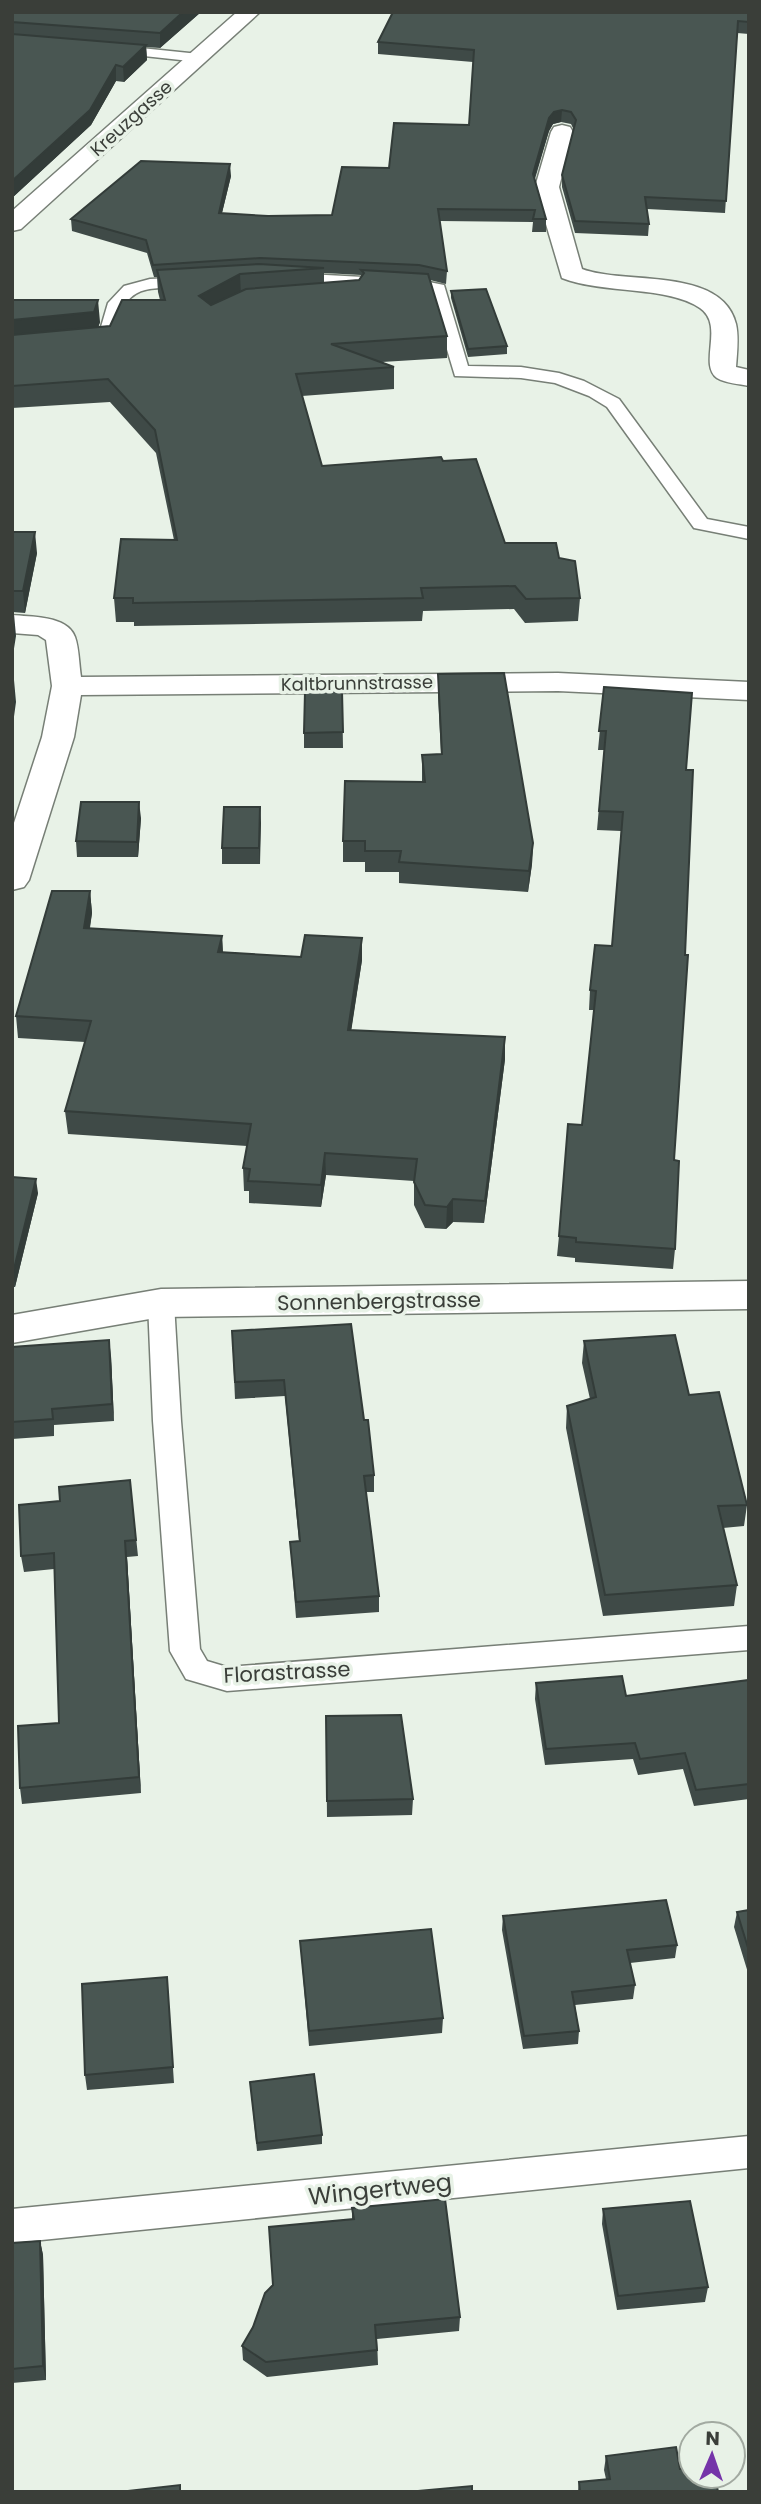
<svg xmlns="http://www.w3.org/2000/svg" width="761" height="2504" font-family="Poppins,sans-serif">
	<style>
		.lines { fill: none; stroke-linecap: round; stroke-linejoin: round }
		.service-casing { stroke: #777f76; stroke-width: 3 }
		.minor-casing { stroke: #777f76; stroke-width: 3 }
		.service { fill: #fff; fill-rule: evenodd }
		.minor { fill: #fff; fill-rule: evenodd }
		.wall { fill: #3f4a47; fill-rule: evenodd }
		.shaded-wall { fill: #333c39 }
		.building { fill: #495652; stroke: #333c39; stroke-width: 2 }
		.labels { text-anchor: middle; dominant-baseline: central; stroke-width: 7; stroke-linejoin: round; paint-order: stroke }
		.far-street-label { font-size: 18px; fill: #3a3e39; stroke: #e8f2e7 }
		.street-label { font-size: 21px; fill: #3a3e39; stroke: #e8f2e7 }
		.near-street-label { font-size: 24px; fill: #3a3e39; stroke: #e8f2e7 }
	</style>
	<rect width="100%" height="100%" fill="#e8f2e7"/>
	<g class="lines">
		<g class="service-casing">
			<path id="service" d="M112 45 199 54 206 58 199 62 107 52 105 49Z
				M289 273 419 280 444 285 468 366 521 367 559 373 584 381 619 399 707 519 749 527V539L694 528 607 407 589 396 555 383 521 378 455 376 430 293 283 282 281 278 283 274Z
				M191 277 197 278 199 282 197 286C176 291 141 281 127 302 118 314 119 332 111 345L99 347 90 342 98 337 108 303 124 286 150 279Z
				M161 1294 170 1296 174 1303 181 1421 200 1649 207 1661 227 1667 749 1626V1650L227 1691 186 1679 170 1651 153 1421 148 1303 152 1296Z
				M749 2136V2168L12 2243V2209Z"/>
		</g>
		<g class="minor-casing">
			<path id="minor" d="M237 12H260L21 229 12 231V211Z
				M562 125 570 127 573 132 559 187 582 269C624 285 722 266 736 324 739 337 737 353 736 367L749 370V386C739 384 725 383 717 378 698 364 725 325 700 308 669 286 603 294 562 278L535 187 551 132 554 127Z
				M12 615C30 617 67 615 75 637 79 648 79 664 81 677L558 673 749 682V700L558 691 81 695 74 737 29 880 24 887 12 890V829L42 737 52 686 46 640 38 635 12 633Z
				M749 1281V1309L161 1317 12 1343V1315L161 1289Z"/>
		</g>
		<use href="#service" class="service"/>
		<use href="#minor" class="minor"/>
	</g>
	<path class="wall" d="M12 12H201L160 48 146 47 147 60 124 82 116 81 91 125 12 198Z
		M749 12V34L737 33 725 213 647 209 649 224 648 236 575 233 562 187V175L574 130 571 124 561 122 553 124 549 131 535 179 546 219V232H532L533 222 440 221 447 271 446 284 430 280 447 336V358L382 362 394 367V389L302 396 322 466 443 461 505 543 559 558 580 598 578 621 525 623 514 609 423 611 422 621 134 626V622H116L114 598 174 540 156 453 110 402 12 408V300L100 322 98 327 110 326 160 300 158 292 157 277H154L147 253 72 231 71 219 231 176 222 213 268 216 332 215 389 168 469 125 473 62 378 54V42ZM324 273 361 275V277L359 280 324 283Z
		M451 291 507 346V354L468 357 451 298Z
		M12 532 37 553 25 613 12 612Z
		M438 674 533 843 532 864 528 892 399 883V872H365V862H343V841L422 782V755L441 754 438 695Z
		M604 687 686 770 674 1160 675 1249 673 1269 575 1262V1258L557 1256 559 1236 582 1125 594 1010H589L590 990 612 946 621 831 597 830 604 750H598Z
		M342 691 343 748H304V733Z
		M260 807V864H222V848Z
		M141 818 138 857H77L76 841Z
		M90 891 92 913 90 928 222 936 223 952 301 957 362 938V960L351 1030 505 1037V1059L484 1223 453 1222 446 1229 425 1228 414 1205V1181L326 1175 321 1207 249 1203V1191H244L243 1168 247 1146 68 1134 65 1111 85 1042 18 1038 16 1016Z
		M12 1177 38 1193 15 1287H12Z
		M232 1331 364 1420 374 1475V1492H366L379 1596V1612L296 1618 290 1542 299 1541 285 1396 235 1399Z
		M584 1341 689 1395 747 1505 744 1526 723 1528 737 1585 734 1606 603 1616 566 1428 567 1406 590 1399 582 1363Z
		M12 1347 111 1356 114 1421 54 1425V1436L12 1439Z
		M130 1480 138 1556 127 1557 141 1793 22 1804 20 1788 59 1723 54 1569 24 1572 21 1556 60 1501Z
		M749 1680V1799L694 1806 683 1769 638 1775 633 1759 545 1765 535 1699 536 1683 626 1696Z
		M326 1716 413 1799 412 1815 327 1817Z
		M749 1910V1976L734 1927 737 1912Z
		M503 1916 677 1945 675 1958 630 1963 635 1985 633 1999 575 2005 579 2031 578 2044 523 2049 502 1930Z
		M300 1941 443 2018 442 2033 309 2046Z
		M167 1977 174 2083 87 2090 85 2075Z
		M250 2082 322 2135V2144L257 2151Z
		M352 2208 460 2317 459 2331 377 2339 378 2365 267 2377 243 2360 242 2346 352 2219Z
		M603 2209 708 2287 705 2302 617 2310 602 2224Z
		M40 2241 43 2255 46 2380 12 2383V2243Z
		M606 2456 680 2469 718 2492H578L579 2482 606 2479 604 2470Z"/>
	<path class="shaded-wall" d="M183 12H201L160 48V33Z
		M146 45 147 60 124 82 123 67Z
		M116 65V81L91 125 12 198V181Z
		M562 110 561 122 553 124 549 131 532 186 533 174 549 118 554 112Z
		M230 164 231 176 219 225V213Z
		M240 274 241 296 200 318 199 296Z
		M98 300 100 322 96 334 12 342V320Z
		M35 532 37 553 25 613 23 591Z
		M14 614 16 636 12 661V626Z
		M14 680 16 702 12 731V693Z
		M139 802 141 818 138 857 137 842Z
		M260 807 261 823 260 864 259 848Z
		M533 843 532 864 528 892 529 871Z
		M90 891 92 913 86 950 84 928Z
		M222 936 223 959 218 952Z
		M362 938V960L348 1052V1030Z
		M505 1037V1059L484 1223 485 1201Z
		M325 1153 326 1175 321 1207V1185Z
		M36 1179 38 1193 15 1287 13 1273Z
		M453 1199V1222L446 1229 447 1207Z
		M109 1340 111 1356 114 1421 112 1404Z
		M125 1541 127 1557 141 1793 139 1777Z
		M40 2241 43 2255 46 2380 43 2366Z"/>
	<path class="building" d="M12 12H183L160 33 12 22Z
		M393 12H749V22L738 21 726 201 645 197 649 224 575 221 562 175 576 120 571 112 562 110 554 112 549 118 533 174 546 219H533L535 210 438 209 447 271 419 265 260 258 153 265 146 240 71 219 141 161 230 164 219 213 268 216 332 215 342 167 389 168 394 123 469 125 474 50 378 42Z
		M12 34 146 45 123 67 116 65 90 110 12 181Z
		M259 264 324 268 240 274 199 296 211 305 246 289 359 280 364 273 361 270 428 274 447 336 331 344 394 367 296 374 322 466 441 457 443 461 476 459 505 543H556L559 558 575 561 580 598 526 599 515 586 421 588 423 598 133 603V598H114L121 539 177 540 155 430 108 379 12 386V335L110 326 122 300H165L157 270Z
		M486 289 507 346 468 349 451 291Z
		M12 300H98L94 312 12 320Z
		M12 532H35L23 591H12Z
		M504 673 533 843 529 871 399 862 401 851H365V841H343L345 781 425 782 422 755 442 754 438 674Z
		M604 687 692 693 686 770H693L685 955H688L674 1160 679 1161 675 1249 576 1242V1238L559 1236 568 1124 582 1125 596 991 590 990 595 945 612 946 623 812 599 811 606 731H599Z
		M342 691 343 732 304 733 305 692Z
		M81 802H139L137 842 76 841Z
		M224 807H260L259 848H222Z
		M52 891H90L84 928 222 936 218 952 301 957 305 935 362 938 348 1030 505 1037 485 1201 453 1199 447 1207 425 1205 414 1182 417 1159 325 1153 321 1185 248 1181 250 1169 243 1168 251 1124 65 1111 91 1021 16 1016Z
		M12 1177 36 1179 13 1273H12Z
		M351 1324 364 1420H368L374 1475 364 1476 379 1596 296 1602 290 1542 300 1541 284 1380 235 1382 232 1331Z
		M675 1335 689 1395 719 1392 747 1505 718 1506 737 1585 605 1595 567 1406 596 1397 584 1341Z
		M109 1340 112 1404 52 1409 53 1419 12 1422V1347Z
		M130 1480 136 1540 125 1541 139 1777 20 1788 18 1726 59 1723 54 1553 21 1556 19 1505 60 1501 59 1487Z
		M622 1676 626 1696 749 1680V1784L696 1790 685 1753 640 1759 635 1743 546 1749 536 1683Z
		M401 1715 413 1799 327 1801 326 1716Z
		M666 1900 677 1945 627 1950 635 1985 572 1992 579 2031 524 2036 503 1916Z
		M749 1910V1951L737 1912Z
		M431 1929 443 2018 309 2031 300 1941Z
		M167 1977 173 2067 85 2075 82 1984Z
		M314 2074 322 2135 257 2143 250 2082Z
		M445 2199 460 2317 375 2325 377 2350 266 2362 242 2346 253 2327 265 2293 273 2285 269 2227 354 2219 352 2208Z
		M690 2201 708 2287 618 2296 603 2209Z
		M40 2241 43 2366 12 2369V2243Z
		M676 2447 680 2469 691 2468V2476H715L718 2492H580L579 2482 610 2479 606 2456Z
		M180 2485V2492H119Z
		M472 2486V2492H407Z"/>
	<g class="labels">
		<g class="far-street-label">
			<text transform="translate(131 118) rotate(-42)">Kreuzgasse</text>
			<text transform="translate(357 683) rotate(-1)">Kaltbrunnstrasse</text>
		</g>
		<g class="street-label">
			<text transform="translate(379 1301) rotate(-1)">Sonnenbergstrasse</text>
			<text transform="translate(287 1672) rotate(-3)">Florastrasse</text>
		</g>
		<g class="near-street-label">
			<text transform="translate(380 2189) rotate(-6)">Wingertweg</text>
		</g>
	</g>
	<rect width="761" height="2504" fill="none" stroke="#3a3e39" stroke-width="28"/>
	<g transform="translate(712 2455) rotate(2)"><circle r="33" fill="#e8f2e7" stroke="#a2aaa1" stroke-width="2"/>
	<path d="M0-5L12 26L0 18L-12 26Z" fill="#7534a9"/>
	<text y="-10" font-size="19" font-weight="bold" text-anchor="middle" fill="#3a3e39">N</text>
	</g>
</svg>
